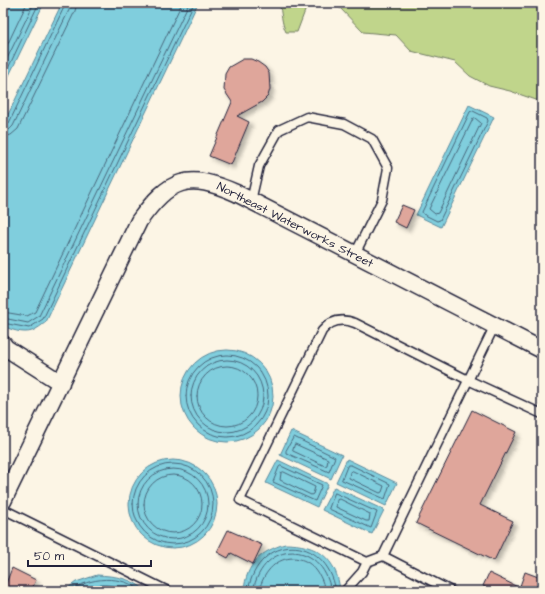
<svg xmlns="http://www.w3.org/2000/svg" width="545" height="594" font-family="'Architects Daughter',sans-serif">
	<style>
		.green { fill: #c0d58b; stroke: #717c63 }
		.water { fill: #80cedd; stroke: #5a899c }
		.lines { fill: none; stroke-linecap: round; stroke-linejoin: round }
		.shore { stroke: #48677c; stroke-width: 1 }
		.building { fill: #dfa69b; stroke: #22223b; filter: url(#shadow) }
		.lane-casing { stroke: #22223b; stroke-width: 11 }
		.street-casing { stroke: #22223b; stroke-width: 19 }
		.lane { stroke: #fcf5e5; stroke-width: 8 }
		.street { stroke: #fcf5e5; stroke-width: 16 }
		.labels { text-anchor: middle; dominant-baseline: central; stroke-width: 3.5; stroke-linejoin: round; paint-order: stroke }
		.street-label { font-size: 12px; fill: #22223b; stroke: #fcf5e5 }
	</style>
	<defs>
		<filter id="shadow"><feDropShadow dx="3.5" dy="3.5" stdDeviation="2" flood-color="#0004"/></filter>
	</defs>
	<rect width="100%" height="100%" fill="#fcf5e5"/>
	<filter id="ink" filterUnits="userSpaceOnUse"><feTurbulence type="fractalNoise" baseFrequency=".025" numOctaves="2"/><feDisplacementMap in="SourceGraphic" scale="8" xChannelSelector="R" yChannelSelector="G"/><feConvolveMatrix kernelMatrix="1 2 1 2 8 2 1 2 1" color-interpolation-filters="sRGB"/></filter>
	<g filter="url(#ink)">
		<path class="green" d="M279 3H308L297 32H286C281 22 282 13 279 3Z
			M330 3H542V102L510 91 489 86 470 76 455 62 411 51 396 35 363 32 340 8Z"/>
		<path class="water" d="M3 3H44L3 88Z
			M62 3H198L46 322C42 325 37 329 32 331 24 334 9 330 3 325V125Z
			M469 105 494 117 441 227 416 215Z
			M181 396a46 46 0 1 1 92 0a46 46 0 1 1-92 0Z
			M291 431 342 455 331 479 280 455Z
			M347 459 397 483 386 506 336 482Z
			M278 460 328 484 317 507 266 483Z
			M129 504a44 44 0 1 1 88 0a44 44 0 1 1-88 0Z
			M334 487 384 510 372 534 322 510Z
			M285 544C317 544 337 558 340 591H244C246 564 261 551 285 544Z
			M97 575C115 576 132 578 146 591H64L76 582Z"/>
		<g class="lines">
			<path class="shore" d="M3 54 27 3
				M3 67 34 3
				M3 79 39 3
				M473 111 487 118 488 121 440 220 437 221 423 214 422 212 470 112Z
				M475 118 481 123 438 213 435 214 429 209 473 119Z
				M3 126 9 123 66 3
				M3 131 9 130 13 126 70 8 71 3
				M3 137 11 135 18 129 75 11 77 3
				M3 312 27 316 35 312 182 3
				M3 318 28 323 39 316 189 3
				M3 323 29 328 43 319 194 3
				M186 396a41 41 0 1 1 82 0a41 41 0 1 1-82 0Z
				M191 396a36 36 0 1 1 72 0a36 36 0 1 1-72 0Z
				M197 396a30 30 0 1 1 60 0a30 30 0 1 1-60 0Z
				M294 437 335 457 329 472 286 453V451Z
				M295 444 328 459 327 465 325 466 293 451Z
				M133 504a40 40 0 1 1 80 0a40 40 0 1 1-80 0Z
				M348 465H351L390 484 385 499 342 480Z
				M281 466 322 485 315 501 273 482 279 467Z
				M138 504a35 35 0 1 1 70 0a35 35 0 1 1-70 0Z
				M353 471 384 486 382 492 380 493 349 478 350 472Z
				M284 472 315 487 313 494 311 495 280 480 281 473Z
				M144 504a29 29 0 1 1 58 0a29 29 0 1 1-58 0Z
				M335 493 377 512 371 528 329 509Z
				M340 499 370 514 369 521H366L336 507 337 500Z
				M70 591C89 577 122 574 141 591
				M79 591C96 582 113 584 131 591
				M248 591C258 533 326 532 336 591
				M253 591C263 539 322 539 331 591
				M259 591C269 547 317 547 325 591"/>
		</g>
		<path class="building" d="M243 59H251L258 62 265 67 269 73 270 89 268 96 262 102 237 116 249 122 231 165 209 156 232 102 224 90 225 74 229 67Z
			M402 205 414 210 406 228 394 222Z
			M472 410 516 432 480 505 513 521 494 561 416 523Z
			M228 530 262 545 253 564 231 553 228 558 217 552Z
			M12 568 36 580 31 591H3Z
			M525 572 541 578 536 591 520 586Z
			M489 573 526 591H494L483 586Z"/>
		<g class="lines">
			<g class="lane-casing">
				<path id="lane" d="M251 201 259 166 279 130 307 117 344 124 372 139 388 168 382 200 355 254
					M3 509 168 591
					M383 556 494 327
					M345 591 362 572 367 562
					M451 591 383 556 367 562 240 500 322 331C331 320 342 318 355 323L468 380 542 414"/>
			</g>
			<g class="street-casing">
				<path id="street" d="M3 344 6 348 61 383
					M3 501 139 221C170 178 188 172 236 193L542 350"/>
			</g>
			<use href="#lane" class="lane"/>
			<use href="#street" class="street"/>
		</g>
	</g>
	<g class="labels">
		<g class="street-label">
			<text transform="translate(295 225) rotate(27)">Northeast Waterworks Street</text>
		</g>
	</g>
	<rect width="545" height="594" fill="none" stroke="#fcf5e5" stroke-width="16"/>
	<rect x="8" y="8" width="529" height="578" fill="none" stroke="#22223b" stroke-width="1.5" filter="url(#ink)"/>
	<path d="M28 560v6h123v-6" fill="none" stroke="#22223b" stroke-width="2"/>
	<text x="34" y="560" font-size="12" fill="#22223b" stroke="#fcf5e5" stroke-width="3" paint-order="stroke">50 m</text>
</svg>
